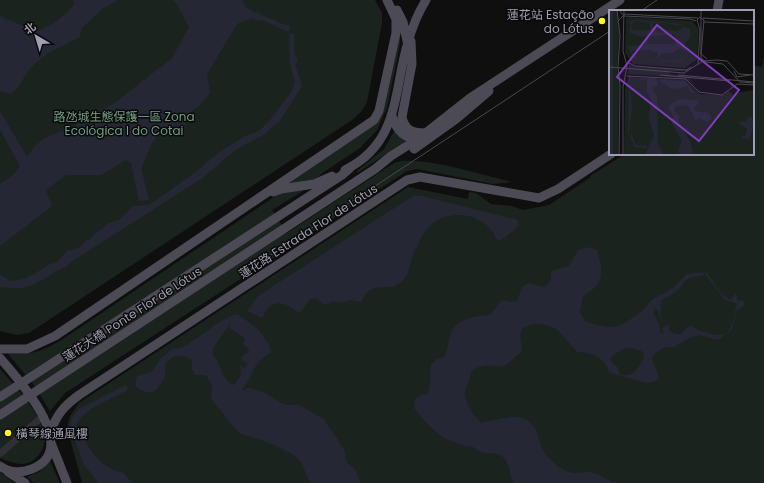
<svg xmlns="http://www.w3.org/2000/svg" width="764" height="483" font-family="Poppins,'Noto Sans SC',sans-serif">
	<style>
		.green { fill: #1b231e }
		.water { fill: #252834; fill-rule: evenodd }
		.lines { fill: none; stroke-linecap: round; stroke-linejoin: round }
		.minor { stroke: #302f35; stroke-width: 7 }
		.major { stroke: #4c4b55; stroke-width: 9 }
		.tram { stroke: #494850; stroke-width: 1 }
		.poi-dot { fill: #fffc18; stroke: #0a0a0b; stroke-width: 1.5 }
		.labels { text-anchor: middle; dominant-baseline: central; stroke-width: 3; stroke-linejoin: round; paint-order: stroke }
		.poi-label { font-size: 12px; fill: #9f9eb2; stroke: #0a0a0b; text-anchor: end }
		.park-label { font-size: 12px; fill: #739f84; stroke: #0a0a0b }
		.street-label { font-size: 12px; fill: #9f9eb2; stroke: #0a0a0b }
		.inset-river { fill: none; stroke: #252834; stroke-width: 2 }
		.inset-road { fill: none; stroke: #494851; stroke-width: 1 }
		.view { fill: #803dbd; fill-opacity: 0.15; stroke: #803dbd; stroke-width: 2 }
		.inset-edge { fill: none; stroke: #9f9eb2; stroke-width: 2 }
	</style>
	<rect width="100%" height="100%" fill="#0f0f10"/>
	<path class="green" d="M0 0H375L382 13V23L367 102 361 112 352 120 29 333 17 335 0 331Z
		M400 34V44L387 108 377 130 360 148 321 174 303 191 272 210 287 233 394 163C418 154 485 176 512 182L493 184 417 169 407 171 65 393 50 411 33 384 8 354C33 354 38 353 60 341L277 195 292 180 377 123 383 114Z
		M764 56V483H82L67 428 70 416 79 403 408 187 468 199 469 192 476 193 491 204 512 206 523 210 549 205 591 177 590 176 625 154H753V65L762 67Z
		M395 130 405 142 357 173V171L384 149Z
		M0 369C15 386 38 410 44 432 47 441 42 453 35 459 24 468 12 463 0 458Z
		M50 461 60 483H34L27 477 39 472Z
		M0 472 14 483H0Z"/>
	<path class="water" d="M73 0H118L102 9 81 29 80 37C64 46 41 54 30 69 22 79 21 85 11 94L0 91V16L24 26 32 33C49 28 64 17 75 4Z
		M172 0H242L246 8 282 24 290 26 289 32 262 20 258 21 252 18 237 24 207 74 210 93 203 102 191 112 184 127 179 132 159 135 153 141 141 168 149 200 139 201 131 163 126 160 101 175H66L46 190 52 206 0 246V184L13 175 20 166 0 130V111L27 157 35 146 45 138 78 124 116 102 172 58 189 27 177 4Z
		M289 34H294V52L298 62 295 64 302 86 279 122 265 134 237 149 201 179 71 262C65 268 58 270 50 275 29 288 26 290 0 287V274L10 281 24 279 33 275 48 265 57 262 67 251 78 248 109 223 120 219 133 206 149 205 193 174 218 153 245 136 259 131 270 120 292 91 295 82 290 64Z
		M413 196H422L518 220 519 226 500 241 496 239C487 211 443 207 426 230 421 237 417 247 413 255 409 264 410 276 401 282 386 294 371 278 361 302L350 300 341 303 333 301 325 305C322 304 320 300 317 299 307 296 305 310 299 313 291 307 279 298 269 307 266 310 264 315 262 318L247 311 258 296Z
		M589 247 597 250C600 260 604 275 598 284 594 289 588 293 583 296L580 312 585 321C615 332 620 328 644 309 647 306 648 303 652 300 665 291 669 294 681 279L684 278 685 275 692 273H707C715 282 719 295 731 300L736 293 738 301 743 300 745 305 736 311 732 329 718 340 699 335 692 337 674 347H665L654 354 652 359 659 376 656 381 647 383 641 382 609 372C606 358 591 352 577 352L557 329 540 323 538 325 536 323 523 328 520 335 522 351C519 355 516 356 513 359 499 375 488 357 471 372 470 380 467 384 465 391 463 399 471 409 474 416L478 417 477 419 481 423C501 419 529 407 538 435 540 445 543 454 552 461 558 467 567 473 576 473 583 473 588 471 594 473 602 476 609 481 616 483H514C509 475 510 465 504 458 498 451 486 455 478 451 476 450 475 448 473 447 470 446 467 447 464 446 458 443 450 441 444 438 433 431 422 418 414 408L415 399 421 395 427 394 429 389 431 365 437 359 444 357C448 350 448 344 450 336 455 318 475 316 490 315L502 300 510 302 517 301 522 287 528 283 544 287 551 281V271L569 266 578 250ZM705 274 725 300 733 302 737 304C731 322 735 341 708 333 701 331 696 330 691 325L680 334H675L669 330V324L662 328 664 332 660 334C661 326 658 321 653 314L655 308 658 310 660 318 663 319 660 315 661 300C667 297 673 295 678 290 682 286 682 282 688 279 694 276 700 277 705 274ZM631 348 642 351 644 357C639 368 632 379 619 374L618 368 610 360 612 356 623 349Z
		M237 314C255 326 263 331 272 352 250 364 256 373 242 390L244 391 248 387 267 394 285 405H299L324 419 344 449 347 463 356 470 360 483H310L301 462 291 453 267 442 239 433 211 399 212 385 206 375H195L192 369V360C184 354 169 354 165 366 165 369 166 373 165 376 158 391 149 399 135 385L137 376 152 372 161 358 172 349C189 351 214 320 237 314ZM231 322 229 328 245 338 243 344 248 348 249 352 243 355 241 359 247 364 245 368 240 366 241 375 234 385C223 382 221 363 213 355V348Z
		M126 385 128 388 126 391C108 401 87 406 76 425 88 447 99 468 124 473L132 483H99L84 465 70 426 72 418 79 409Z"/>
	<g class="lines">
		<path class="minor" d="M0 454 43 416"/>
		<path class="major" d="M397 10 403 22 407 41
			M717 11 719 0
			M411 41 412 64 402 117C405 131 413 133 426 133
			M392 116C396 129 403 139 418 139
			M414 149 456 119 489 91
			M345 170C400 143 393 92 408 42 412 28 418 13 426 0
			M273 192 281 189 314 184 332 176
			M0 349H27L55 336 374 120 379 111 396 33V19L387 0
			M0 358C19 380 82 449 32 469 22 473 9 473 0 466
			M0 397 342 175 350 168
			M0 415 375 169 391 156 418 139 470 98 620 0
			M51 432C56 415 64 406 79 395L407 180 420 177 539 198 558 189 611 154
			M51 443 67 483
			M8 472 25 483"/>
		<path class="tram" d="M641 11 657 0
			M242 274 610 31"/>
	</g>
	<g class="poi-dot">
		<circle cx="602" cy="21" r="4"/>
		<circle cx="8" cy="433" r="4"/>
	</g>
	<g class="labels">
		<g class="poi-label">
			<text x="594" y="14">蓮花站 Estação<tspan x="594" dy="14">do Lótus</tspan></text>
			<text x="16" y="433" text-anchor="start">橫琴線通風樓</text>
		</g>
		<g class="park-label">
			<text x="124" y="116">路氹城生態保護一區 Zona<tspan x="124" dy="14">Ecológica I do Cotai</tspan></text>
		</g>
		<g class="street-label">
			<text transform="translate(308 231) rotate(-33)">蓮花路 Estrada Flor de Lótus</text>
			<text transform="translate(132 314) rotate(-33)">蓮花大橋 Ponte Flor de Lótus</text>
		</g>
	</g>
	<g transform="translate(609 10)">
		<rect width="145" height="145" fill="#0f0f10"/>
		<path d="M0 0H8L10 24 8 58 10 74 9 145H0ZM19 7 83 11 90 19 88 49 76 58 24 54 16 43 17 9ZM89 53 81 60 79 61H60V64L78 66 88 78 78 68 19 64 20 54 26 57 79 60ZM20 67 77 70 90 84 114 85 120 81 125 86 131 82 145 80V145H15L16 79Z" fill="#1b231e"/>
		<path d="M0 0H4V145H0V32L2 29 0 27ZM25 10 66 13 81 19V27L74 37 77 43 72 38 63 43H53L48 49 49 43 41 40 23 41 28 48 65 51 73 49 77 43 74 50 66 52 25 48 18 36 36 35 38 25 33 27 19 22 21 20V12ZM26 11 41 13V20H23L22 15ZM43 13H58L75 17 69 21 59 20 53 23 49 22ZM40 24 42 26 63 25 66 26V34H38ZM20 67H22L20 73 23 97 19 129ZM31 68H46L49 72 48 76 43 78 48 88 49 134 55 145H39L37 142 45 126 40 109 42 90 38 82V69L33 71ZM49 70 76 71 85 83H82L78 76 68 79 62 78ZM70 89 91 91 85 98V101L100 103 103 109 98 112 89 108 87 111 79 95 65 97V101L70 106V113L82 133 84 145H71L69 141 73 131 63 114 64 106 59 96ZM139 107H143L144 116 141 128 134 129 133 126H136L138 119 129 112H137Z" fill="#252834" fill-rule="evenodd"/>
		<path class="inset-river" d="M22 125 26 136 38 137"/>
		<path class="inset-road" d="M8 0 11 26 9 57 11 76 10 145M10 0 15 6 81 9 87 11M92 0V48L97 52 114 54 131 72 145 73M94 8 145 11M9 11 16 4 89 8M95 12 145 14M18 52 26 56 77 60 82 57M89 54 91 20 88 10 91 7 95 10 92 44 98 49M0 57 75 63 94 51 108 50 118 51 130 64 145 65M125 61 128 67 141 65M51 65 121 71M69 65 145 72M18 66 77 69 90 82 113 85 128 74 145 75M14 145V77L18 56 14 41 15 0"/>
		<path class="view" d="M48 15 130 80 90 131 8 67Z"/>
		<rect width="145" height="145" class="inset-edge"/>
	</g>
	<g transform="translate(36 36) rotate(322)" stroke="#0a0a0b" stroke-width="3" paint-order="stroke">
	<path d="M0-3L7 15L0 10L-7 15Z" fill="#9f9eb2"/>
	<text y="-6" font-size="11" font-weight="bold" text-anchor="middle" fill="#9f9eb2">北</text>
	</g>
</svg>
